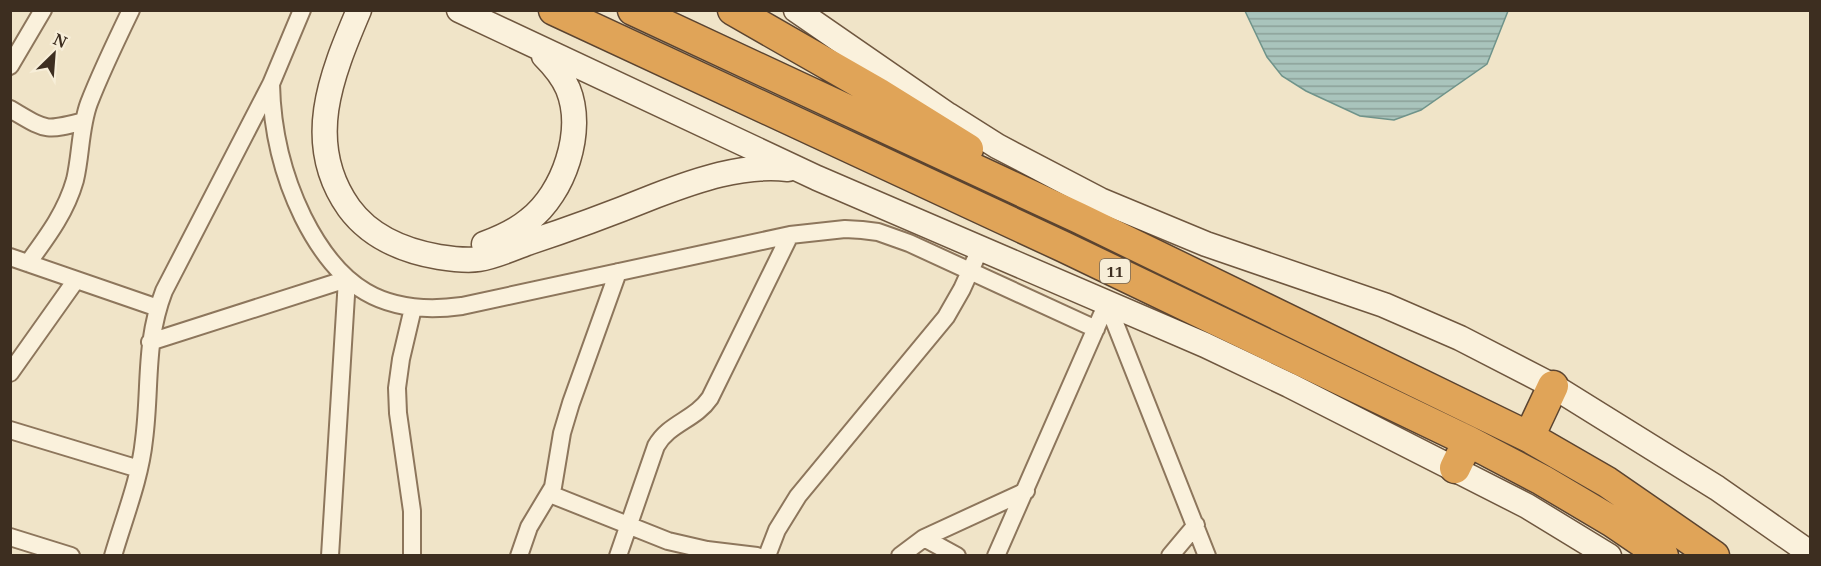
<svg xmlns="http://www.w3.org/2000/svg" width="1821" height="566" font-family="'Noto Serif',serif">
	<style>
		.water { fill: url(#water-rules); stroke: #6f938a; stroke-width: 1.5 }
		.lines { fill: none; stroke-linecap: round; stroke-linejoin: round }
		.street-casing { stroke: #8d765c; stroke-width: 20 }
		.secondary-casing { stroke: #6f573f; stroke-width: 27 }
		.highway-casing { stroke: #5b4430; stroke-width: 33 }
		.street { stroke: #faf1dc; stroke-width: 16 }
		.secondary { stroke: #faf1dc; stroke-width: 24 }
		.highway { stroke: #e0a458; stroke-width: 30 }
		.labels { text-anchor: middle; dominant-baseline: central; stroke-width: 5; stroke-linejoin: round; paint-order: stroke }
		.shield { fill: #f7eed8; stroke: #756857; stroke-width: 1.5 }
		.shield-label { font-size: 15px; font-weight: bold; fill: #3d2e20 }
	</style>
	<defs>
		<pattern id="water-rules" width="6" height="5" patternUnits="userSpaceOnUse" patternTransform="scale(1.5)"><rect width="6" height="5" fill="#a9c4bc"/><path d="M0 2.5h6" fill="none" stroke="#8ba098"/></pattern>
	</defs>
	<rect width="100%" height="100%" fill="#f0e4c8"/>
	<path class="water" d="M1245 11H1508L1487 64 1421 110 1394 120 1360 116 1306 91 1282 76 1267 57Z"/>
	<g class="lines">
		<g class="street-casing">
			<path id="street" d="M10 66 43 10
				M271 84C272 132 282 174 303 217 338 287 382 317 462 306L790 235 845 229 862 230 878 232 909 243 1096 329
				M10 109C46 130 44 132 84 121
				M10 257 158 308
				M28 263C47 237 66 212 75 180 81 155 80 127 89 103 101 72 116 41 131 10
				M1107 303 1207 556
				M150 342 347 279 330 556
				M10 373 76 280
				M10 430 139 469
				M550 494 668 541 707 550 757 556
				M10 537 71 556
				M924 538 957 556
				M113 556C124 518 140 479 144 440 151 387 144 343 164 291L271 84 302 10
				M412 556V511L398 413 397 388 401 359 413 308
				M519 556 529 527 553 487 562 433 571 403 618 272
				M618 556 656 446C669 423 695 420 710 398L790 235
				M767 556 777 530 798 496 946 317 962 289 980 249
				M900 556 924 538 1026 491
				M996 556 1107 303
				M1170 556 1196 525"/>
		</g>
		<g class="secondary-casing">
			<path id="secondary" d="M359 10C331 76 303 143 349 208 371 238 404 251 439 257 452 259 466 261 479 259 496 256 511 249 527 243 570 229 613 213 655 196 697 180 742 164 788 169
				M459 10 817 178 1205 345 1289 385 1527 506 1609 556
				M796 10 948 115 997 146 1100 200 1206 244 1384 305 1460 338 1553 386 1717 488 1810 553
				M484 244C500 238 516 231 529 220 564 193 585 131 568 89 562 75 554 66 544 56"/>
		</g>
		<g class="highway-casing">
			<path id="highway" d="M554 10 1064 247 1468 441 1542 480 1613 522 1663 556
				M633 10 1079 218 1529 437 1607 482 1714 556
				M733 10 878 93 968 149
				M1529 437 1553 386
				M1455 468 1468 441"/>
		</g>
		<use href="#street" class="street"/>
		<use href="#secondary" class="secondary"/>
		<use href="#highway" class="highway"/>
	</g>
	<g class="labels">
		<rect class="shield" x="1100" y="259" width="30" height="24" rx="4.5"/>
		<g class="shield-label">
			<text x="1115" y="271">11</text>
		</g>
	</g>
	<rect width="1821" height="566" fill="none" stroke="#3d2e20" stroke-width="24"/>
	<g transform="translate(54 54) rotate(25)" stroke="#f7eed8" stroke-width="4.5" paint-order="stroke">
	<path d="M0-4.5L10 22L0 15L-10 22Z" fill="#3d2e20"/>
	<text y="-9" font-size="16" font-weight="bold" text-anchor="middle" fill="#3d2e20">N</text>
	</g>
</svg>
